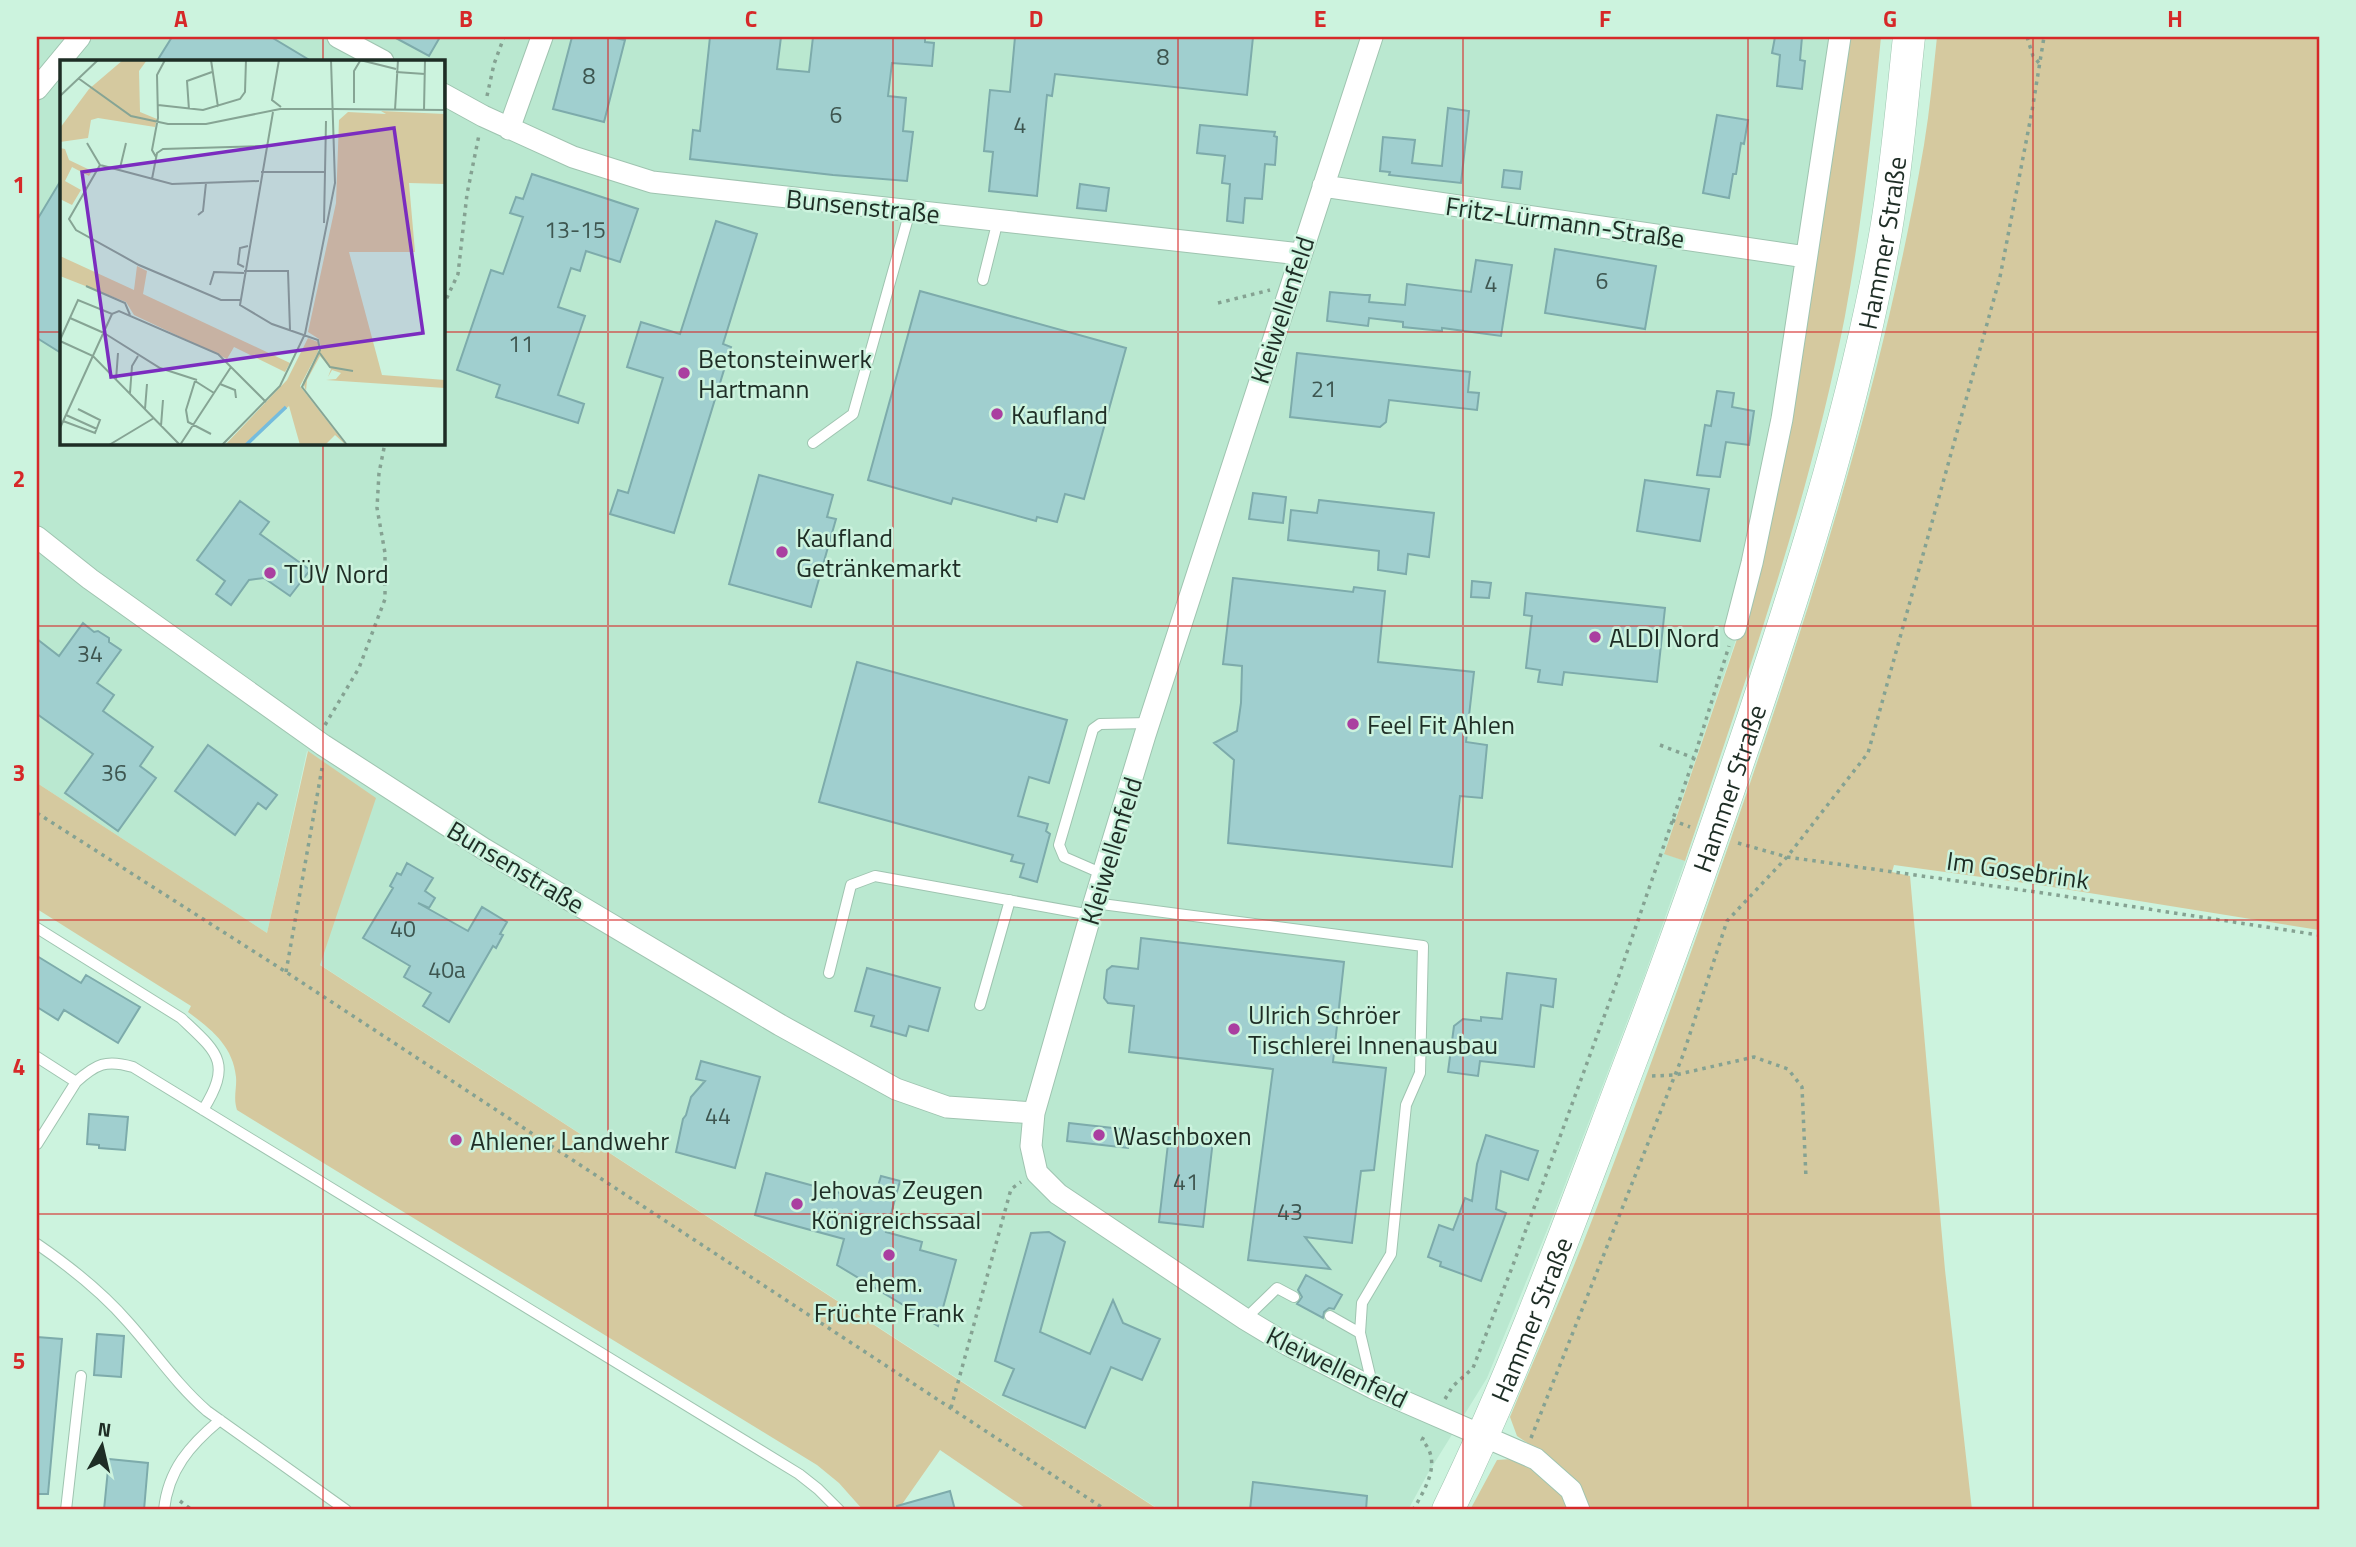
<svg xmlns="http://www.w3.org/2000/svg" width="2356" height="1547" font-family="'Titillium Web',sans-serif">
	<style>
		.built { fill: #bae8d0; fill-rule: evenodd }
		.green { fill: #d5c99f }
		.building { fill: #a0cfcf; stroke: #7dabab; stroke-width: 2 }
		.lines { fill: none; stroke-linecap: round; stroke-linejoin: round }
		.service-casing { stroke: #9fc4b0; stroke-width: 12 }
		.minor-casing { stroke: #9fc4b0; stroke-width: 23 }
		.secondary-casing { stroke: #9fc4b0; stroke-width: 33 }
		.path { stroke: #85a292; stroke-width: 3.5; stroke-dasharray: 3.5 5; stroke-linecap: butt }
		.service { stroke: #fff; stroke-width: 10 }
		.minor { stroke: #fff; stroke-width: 21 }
		.secondary { stroke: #fff; stroke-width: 32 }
		.grid { fill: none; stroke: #d62828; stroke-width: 2; stroke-opacity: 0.55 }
		.poi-dot { fill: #aa3fa0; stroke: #ccf3de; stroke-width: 2.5 }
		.labels { text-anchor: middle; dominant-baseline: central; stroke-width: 5; stroke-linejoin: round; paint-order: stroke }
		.number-label { font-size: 23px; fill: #3e5650 }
		.street-label { font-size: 26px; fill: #1e2d25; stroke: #ccf3de }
		.poi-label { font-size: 26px; fill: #1e2d25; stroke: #ccf3de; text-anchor: start }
		.inset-river { fill: none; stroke: #74bcde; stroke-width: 3.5 }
		.inset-road { fill: none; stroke: #86a494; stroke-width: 2 }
		.view { fill: #7b2cbf; fill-opacity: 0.15; stroke: #7b2cbf; stroke-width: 3.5 }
		.inset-edge { fill: none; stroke: #1e2d25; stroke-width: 3.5 }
		.neatline { fill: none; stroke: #d62828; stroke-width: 2.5 }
		.grid-label { font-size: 23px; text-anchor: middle; font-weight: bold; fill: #d62828 }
	</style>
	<rect width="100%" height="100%" fill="#ccf3de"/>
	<path class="built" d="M37 37H1849L1752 592 1664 853 1685 861 1644 977 1556 1208 1487 1378 1427 1475 1408 1510H1160L319 964 375 798 307 751 267 933 37 783ZM61 61H443V443H61Z"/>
	<path class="green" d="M1850 37H1881C1872 130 1862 224 1845 316 1809 502 1745 682 1685 861L1664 854 1753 592Z
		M1937 37H2319V930L2046 886 1894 865 1892 872 1910 876 1945 1270 1972 1510H1587L1542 1453 1517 1436 1510 1417C1538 1350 1568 1283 1594 1215 1647 1077 1697 937 1745 798 1818 584 1886 368 1924 145 1930 109 1933 73 1937 37Z
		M308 751 376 798 320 965 1159 1510H1028L940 1450 898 1510H863L839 1483 817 1465 237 1110C233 1098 237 1088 236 1077 233 1046 211 1029 188 1012L191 1006 37 909V783L267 933Z
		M1497 1460C1503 1460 1513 1458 1519 1460 1539 1466 1563 1491 1569 1510H1470Z"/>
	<path class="building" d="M172 37H271L311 61H157Z
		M394 37H440L429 56Z
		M572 37H610L625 40 604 122 553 109Z
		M710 37H781L777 69 809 72 813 37H925V42L934 43 932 66 892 63 888 96 906 98 903 131 913 132 907 181 833 175 690 159 693 130 700 131Z
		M1015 37H1253L1247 95 1055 74 1052 96 1047 95 1037 196 989 191 993 152 984 151 990 90 1010 92Z
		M1775 37H1802L1800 60 1805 61 1802 89 1777 86 1780 55 1772 53Z
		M1448 108 1469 111 1461 183 1389 175 1390 172 1380 171 1383 137 1415 140 1412 163 1442 166Z
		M1717 115 1748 120 1744 144 1741 143 1736 174H1733L1729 198 1703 193Z
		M1200 125 1275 132 1274 136 1277 137 1275 165 1265 164 1262 199 1245 198 1243 223 1227 221 1230 184 1222 183 1225 156 1197 153Z
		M1504 170 1522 172 1520 189 1502 187Z
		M532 174 638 209 620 262 586 251 580 271 571 268 558 307 585 316 558 395 584 404 578 423 496 397 500 385 457 370 491 270 503 274 523 217 510 213 516 197 523 199Z
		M61 180V353L37 338V220Z
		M1080 184 1109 188 1106 211 1077 208Z
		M716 221 757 234 723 344 731 347 674 533 610 514 618 490 628 493 663 378 627 367 641 322 680 334Z
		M1555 249 1656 266 1645 329 1545 313Z
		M1476 260 1512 265 1501 336 1442 328V331L1403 327V322L1369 318 1368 326 1327 321 1330 292 1365 295H1370L1369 302 1405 305 1407 284 1471 292Z
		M920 291 1126 348 1084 499 1065 494 1057 522 1037 517 1036 521 953 498 951 504 868 480Z
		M1297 353 1470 372 1468 392 1479 393 1477 410 1389 400 1386 422 1380 427 1290 417Z
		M1717 391 1734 393 1732 407 1754 411 1749 445 1726 442 1720 477 1697 475 1705 425 1711 426Z
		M759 475 833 495 827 517 836 519 811 607 729 584Z
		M1645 480 1709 489 1700 541 1637 531Z
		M1253 493 1286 497 1283 523 1249 519Z
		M1319 500 1434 513 1429 557 1408 554 1406 574 1378 570 1379 551 1288 540 1291 510 1317 513Z
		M240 501 269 522 260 534 310 570 290 596 264 578 249 580 231 605 216 594 225 581 197 560Z
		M1233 578 1353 592 1354 587 1385 591 1378 662 1474 672 1466 742 1487 745 1482 798 1460 796 1452 867 1228 843 1234 760 1214 743 1237 731 1241 703 1242 666 1223 664Z
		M1472 581 1491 583 1489 598 1471 597Z
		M1526 593 1665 608 1657 682 1564 672 1562 685 1538 682 1540 670 1526 668 1532 616 1524 615Z
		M83 623 94 632 98 631 109 638V642L121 650 97 683 114 695 103 711 153 747 140 766 156 778 118 831 65 793 93 754 37 714V639L59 656Z
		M857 662 1067 720 1049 783 1029 777 1018 816 1048 824 1046 831 1050 834 1037 882 1020 877 1024 864 1011 861 1013 855 819 802Z
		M208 745 277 795 266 809 258 803 235 835 175 791Z
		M407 863 433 878 425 891 435 898 429 908 418 903 468 931 482 907 507 922 500 934 503 935 496 948 493 946 449 1022 423 1006 431 993 404 977 410 966 363 938 393 888 390 886 397 873 401 875Z
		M1141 938 1344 962 1333 1062 1386 1068 1374 1170 1361 1171 1352 1243 1305 1237 1330 1269 1248 1260 1273 1069 1129 1052 1134 1006 1108 1003 1104 998 1107 970 1112 966 1138 969Z
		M37 956 81 983 86 975 140 1007 118 1043 64 1010 58 1020 37 1007Z
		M867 968 940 988 928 1031 909 1026 906 1036 871 1026 874 1016 855 1011Z
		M1507 973 1556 979 1553 1007 1541 1005 1534 1067 1480 1061 1478 1076 1448 1072 1454 1026 1463 1019 1481 1021V1017L1502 1019Z
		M701 1061 760 1077 735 1168 676 1152 683 1119 686 1115 691 1097 705 1081 696 1079Z
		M89 1114 128 1117 125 1150 99 1148V1145L87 1144Z
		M1069 1123 1130 1130 1128 1148 1067 1141Z
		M1169 1135 1213 1140 1203 1227 1159 1222Z
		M1486 1135 1538 1151 1528 1180 1501 1171 1496 1209 1506 1213 1481 1281 1440 1266 1441 1262 1428 1257 1439 1225 1453 1230 1465 1198 1472 1201 1477 1164Z
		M766 1173 855 1197 858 1188 876 1193 881 1176 900 1181 886 1232 922 1242 920 1250 956 1260 938 1326 837 1265 844 1239 755 1215Z
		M1049 1232 1065 1242 1040 1332 1090 1354 1113 1300 1123 1323 1160 1339 1142 1380 1111 1367 1085 1428 1003 1395 1014 1369 995 1361 1031 1233Z
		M1306 1275 1342 1295 1334 1309 1329 1308 1324 1312 1323 1318 1297 1304 1302 1297 1298 1290Z
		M97 1334 124 1336 121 1377 94 1375Z
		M37 1337 62 1339 48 1494H37Z
		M109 1459 148 1463 144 1510H104Z
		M1253 1482 1367 1496 1366 1510H1250Z
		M950 1491 955 1510H898L897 1506Z"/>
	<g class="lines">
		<g class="service-casing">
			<path id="service" d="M983 280 998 220
				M813 443 853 414 910 211
				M1103 874 1064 857 1059 845 1093 729 1100 724 1149 723
				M1094 903 1423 946 1420 1073 1406 1105 1391 1254 1362 1303 1360 1333 1373 1388
				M37 928 181 1018C217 1052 233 1062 203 1110
				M829 973 851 885 875 876 1091 915
				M980 1005 1010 900
				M37 1057 76 1082C96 1064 106 1059 133 1067L799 1474 818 1489 839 1510
				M37 1144 76 1082
				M37 1244C69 1266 102 1292 128 1322 155 1352 176 1384 207 1411L346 1510
				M1330 1316 1360 1333
				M1245 1319 1277 1288 1294 1297
				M66 1510 81 1376
				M164 1510C168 1470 190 1445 220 1420"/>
		</g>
		<g class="minor-casing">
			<path id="minor" d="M338 37 383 61
				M1372 37 1145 735 1094 903 1034 1113 1031 1146 1037 1173 1058 1194 1245 1319 1288 1345 1373 1388 1536 1459 1571 1490 1579 1510
				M37 89 80 37
				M443 94 483 116 573 157 652 182 1300 254
				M509 129 542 37
				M1323 186 1806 257
				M37 537 90 579 323 745 484 849 780 1025 896 1089 947 1107 1034 1113
				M1735 629 1752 563 1782 419 1840 37"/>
		</g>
		<g class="secondary-casing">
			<g id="secondary">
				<path id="s1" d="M1448 1510C1518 1366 1573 1213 1630 1063 1674 949 1714 834 1753 718 1806 559 1857 396 1886 230 1897 166 1902 101 1909 37"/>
			</g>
		</g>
		<path class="path" d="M2027 37 2033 56 2039 63
			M487 96 494 64 504 37
			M1218 303 1270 290
			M443 306 458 274 467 194 479 135
			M325 725 359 668 385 599V553L377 508 379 473 385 443
			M1660 745 1694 758
			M37 813 286 972 1106 1510
			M1672 820 1690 827
			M1738 843 1787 857 2043 893 2319 935
			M286 972 322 768
			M1652 1076 1675 1075 1754 1057 1788 1069 1802 1087 1806 1178
			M1445 1399 1453 1386 1473 1368 1513 1265 1616 984 1694 758 1729 646
			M951 1408 1011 1189 1021 1182
			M1531 1438 1683 1055 1727 921 1787 857 1868 753 2000 277 2032 111 2044 37
			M180 1501 192 1510
			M1413 1510C1425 1489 1443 1462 1422 1440L1426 1433"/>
		<use href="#service" class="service"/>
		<use href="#minor" class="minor"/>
		<use href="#secondary" class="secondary"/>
	</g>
	<path class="grid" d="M323 37V61M608 37V1510M893 37V1510M1178 37V1510M1463 37V1510M1748 37V1510M2033 37V1510M37 332H61M443 332H2319M323 443V1510M37 626H2319M37 920H2319M37 1214H2319"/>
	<g class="poi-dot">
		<circle cx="684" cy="373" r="7"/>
		<circle cx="997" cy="414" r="7"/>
		<circle cx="782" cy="552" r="7"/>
		<circle cx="270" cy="573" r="7"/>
		<circle cx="1595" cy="637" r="7"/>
		<circle cx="1353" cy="724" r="7"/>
		<circle cx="1234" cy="1029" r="7"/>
		<circle cx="1099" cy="1135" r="7"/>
		<circle cx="456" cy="1140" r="7"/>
		<circle cx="797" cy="1204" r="7"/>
		<circle cx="889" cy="1255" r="7"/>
	</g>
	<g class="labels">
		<g class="number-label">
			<text x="1163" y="56">8</text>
			<text x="589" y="75">8</text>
			<text x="836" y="114">6</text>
			<text x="1020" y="124">4</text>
			<text x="575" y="229">13-15</text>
			<text x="1602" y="280">6</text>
			<text x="1491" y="283">4</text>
			<text x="521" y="343">11</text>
			<text x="1324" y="388">21</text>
			<text x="90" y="653">34</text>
			<text x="114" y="772">36</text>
			<text x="403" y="928">40</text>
			<text x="447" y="969">40a</text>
			<text x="718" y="1115">44</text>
			<text x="1186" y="1181">41</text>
			<text x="1290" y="1211">43</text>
		</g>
		<g class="street-label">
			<text transform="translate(863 206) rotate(6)">Bunsenstraße</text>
			<text transform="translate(1565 222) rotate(8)">Fritz-Lürmann-Straße</text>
			<text stroke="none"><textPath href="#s1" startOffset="1342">Hammer Straße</textPath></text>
			<text transform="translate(1282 310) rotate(-72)">Kleiwellenfeld</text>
			<text stroke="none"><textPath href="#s1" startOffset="775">Hammer Straße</textPath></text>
			<text transform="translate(1111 851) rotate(-73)">Kleiwellenfeld</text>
			<text transform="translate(516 867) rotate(31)">Bunsenstraße</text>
			<text transform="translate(2018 870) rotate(8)">Im Gosebrink</text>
			<text stroke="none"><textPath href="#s1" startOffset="208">Hammer Straße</textPath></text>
			<text transform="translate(1337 1367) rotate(26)">Kleiwellenfeld</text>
		</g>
		<g class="poi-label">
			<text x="698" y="358">Betonsteinwerk<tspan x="698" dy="30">Hartmann</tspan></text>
			<text x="1011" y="414">Kaufland</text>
			<text x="796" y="537">Kaufland<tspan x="796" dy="30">Getränkemarkt</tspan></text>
			<text x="284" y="573">TÜV Nord</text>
			<text x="1609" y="637">ALDI Nord</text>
			<text x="1367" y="724">Feel Fit Ahlen</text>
			<text x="1248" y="1014">Ulrich Schröer<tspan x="1248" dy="30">Tischlerei Innenausbau</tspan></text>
			<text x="1113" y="1135">Waschboxen</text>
			<text x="470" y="1140">Ahlener Landwehr</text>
			<text x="811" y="1189">Jehovas Zeugen<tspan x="811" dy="30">Königreichssaal</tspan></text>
			<text x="889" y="1282" text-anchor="middle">ehem.<tspan x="889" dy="30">Früchte Frank</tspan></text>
		</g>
	</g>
	<g transform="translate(60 60)">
		<rect width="385" height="385" fill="#ccf3de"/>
		<path d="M63 0H87L79 11 80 52 97 59 95 67 38 58 31 60 28 78 0 82V68L29 29ZM321 51 385 54V124L349 123 355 192H289L322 315 385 320V328L266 320 276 319 281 313 272 310 268 317 271 309 260 296 247 320 246 331 243 322 261 288 259 279 248 272 276 143 279 60 288 52 326 54ZM0 88 5 89 9 100 32 111 29 116 12 107 5 121 21 130 12 145 0 139ZM0 196 74 230 77 206 87 211 83 234 230 303 225 312 174 287 167 299 74 255 66 242 0 216ZM248 278 258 282V292L240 326 286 385 275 375 265 385H240L229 346 188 385H165L227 320Z" fill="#d5c99f"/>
		<path class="inset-river" d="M186 385 226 347"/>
		<path class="inset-road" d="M151 0 158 47M219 0 212 40 221 47M300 0 336 9M384 0V50M336 12 365 14M18 18 71 56 108 64H146L220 49H274M0 36 38 0M294 43V11L300 1M98 45 143 50 180 39 185 32 186 0M274 49 385 50M129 50 127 21 152 12M335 50 338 0M364 50 365 0M213 52 180 245 212 264 258 280 260 290 242 327 287 385M27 83 40 105M96 97 92 90 98 58 97 15 105 0M60 108 66 83M201 112H266M92 119 97 93 103 89 205 86M138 155 143 151 146 123M264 163 266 61M184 207 178 204 180 188 188 186M184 211H228L230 270M150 225 154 212 184 213M26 226 65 243 70 255M180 240H161L79 205 16 170 9 159 40 105 112 124 199 121M10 258 44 273M44 273 100 308 137 320M0 280 18 240 52 254 59 251 158 294 206 342M0 281 33 296 120 385M259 292 270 307 293 311M56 320 58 293M160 324 175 330 176 338M70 333 72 306 78 296M85 349 87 324M6 355 37 369M3 361 35 373 40 360 18 349M101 366 103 340M0 368 52 254M151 374 128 362 126 350 135 321 154 333M49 385 94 358M120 385 171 307M162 385 220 326 245 274 275 123 271 0"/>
		<path class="view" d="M334 68 363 273 51 317 22 112Z"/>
		<rect width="385" height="385" class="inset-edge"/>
	</g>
	<rect width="2356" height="1547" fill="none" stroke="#ccf3de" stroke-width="77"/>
	<g transform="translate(102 1446) rotate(8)" stroke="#ccf3de" stroke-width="5" paint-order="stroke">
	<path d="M0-5L12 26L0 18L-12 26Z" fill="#1e2d25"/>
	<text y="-10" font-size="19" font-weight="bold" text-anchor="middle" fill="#1e2d25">N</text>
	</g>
	<rect x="38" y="38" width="2280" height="1470" class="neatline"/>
	<g class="grid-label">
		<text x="181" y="27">A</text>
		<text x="466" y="27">B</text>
		<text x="751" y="27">C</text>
		<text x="1036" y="27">D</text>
		<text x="1320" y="27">E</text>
		<text x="1605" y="27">F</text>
		<text x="1890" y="27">G</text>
		<text x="2175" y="27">H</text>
		<text x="19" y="193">1</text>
		<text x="19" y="487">2</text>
		<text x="19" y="781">3</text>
		<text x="19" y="1075">4</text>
		<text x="19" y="1369">5</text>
	</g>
</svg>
